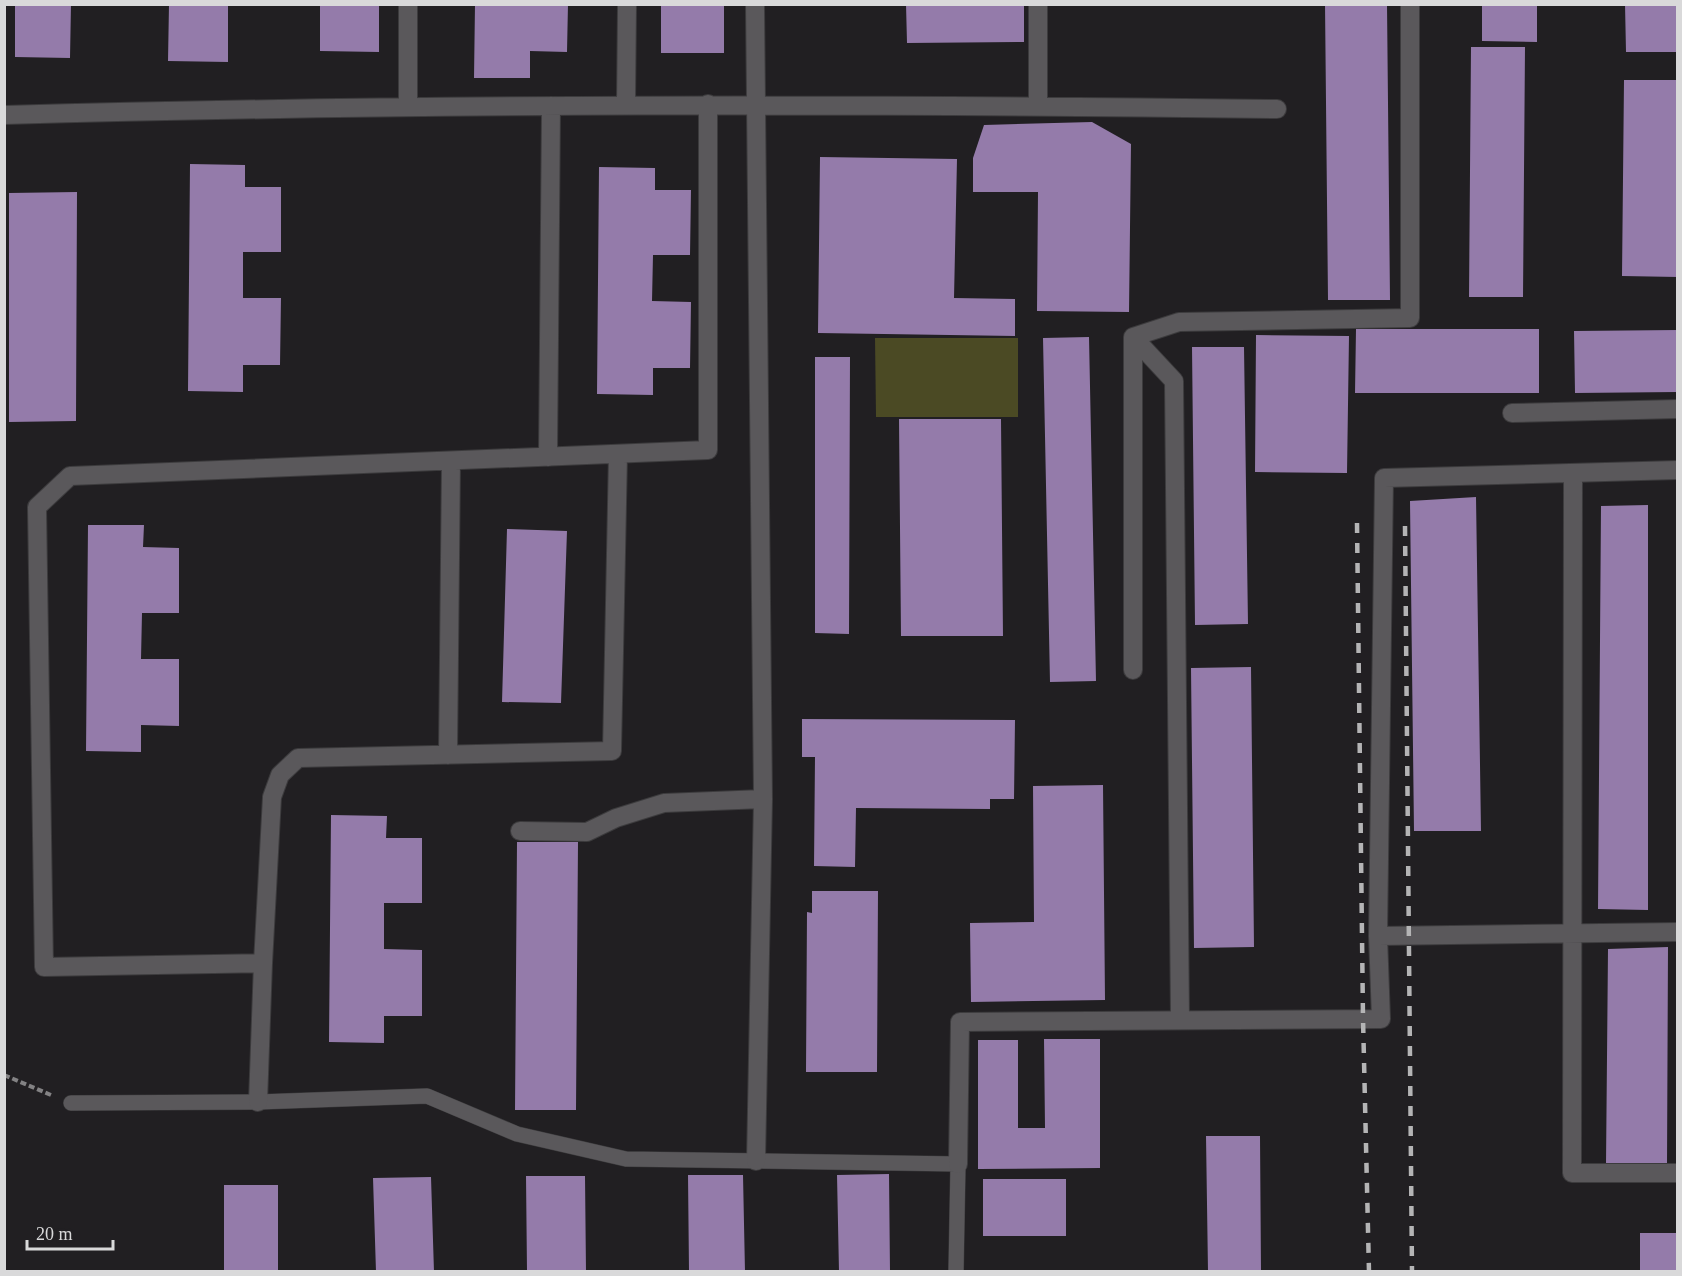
<svg xmlns="http://www.w3.org/2000/svg" width="1682" height="1276" font-family="Georgia,serif">
	<style>
		.green { fill: #4b4a24 }
		.building { fill: #947baa }
		.lines { fill: none; stroke-linecap: round; stroke-linejoin: round }
		.lane-casing { stroke: #3c3b3d; stroke-width: 16 }
		.street-casing { stroke: #3c3b3d; stroke-width: 20 }
		.path { stroke: #838284; stroke-width: 4; stroke-dasharray: 6 3; stroke-linecap: butt }
		.lane { stroke: #5a585b; stroke-width: 15 }
		.street { stroke: #5a585b; stroke-width: 18 }
		.rail { stroke: #b4b4b5; stroke-width: 4.5; stroke-dasharray: 10 10; stroke-linecap: butt }
	</style>
	<rect width="100%" height="100%" fill="#211f22"/>
	<path class="green" d="M875 338H1018V417H876Z"/>
	<path class="building" d="M15 4H71L70 58 15 57Z
		M169 4H228V62L168 61Z
		M320 4H379V52L320 51Z
		M475 4H568L567 52 530 51V78H474Z
		M661 4H724V53H661Z
		M906 4H1024V42L907 43Z
		M1325 4H1387L1390 300H1328Z
		M1482 4H1537V42L1482 41Z
		M1625 4H1678V52H1626Z
		M1471 47H1525L1523 297H1469Z
		M1624 80H1678V277L1622 276Z
		M1092 122 1131 144 1129 312 1037 311 1038 192H973V158L984 125Z
		M820 157 957 159 954 298 1015 299V336L818 333Z
		M190 164 245 165V187H281V252H243V298H281L280 365H243V392L188 391Z
		M599 167 655 168V190H691L690 255H653L652 301 691 302 690 368H653V395L597 394Z
		M77 192 76 421 9 422V193Z
		M1356 329H1539V393H1355Z
		M1678 330V392L1575 393 1574 331Z
		M1256 335 1349 336 1347 473 1255 472Z
		M1089 337 1096 681 1050 682 1043 338Z
		M1192 347H1244L1248 624 1195 625Z
		M815 357H850L849 634 815 633Z
		M899 419H1001L1003 636H901Z
		M1476 497 1481 831H1414L1410 501Z
		M1648 505V910L1598 909 1601 506Z
		M88 525H144L143 547 179 548V613H142L141 659H179V726L141 725V752L86 751Z
		M507 529 567 531 561 703 502 702Z
		M1251 667 1254 947 1194 948 1191 668Z
		M802 719 1015 720 1014 799H990V809L856 808 855 867 814 866 815 757H802Z
		M1103 785 1105 1000 971 1002 970 923 1034 922 1033 786Z
		M331 815 387 816 386 838H422V903H384V949L422 950V1016H384V1043L329 1042Z
		M517 842H578L576 1110H515Z
		M812 891H878L877 1072H806L807 912 812 913Z
		M1668 947 1667 1166 1606 1165 1608 949Z
		M1044 1039H1100V1168L978 1169V1040H1018V1128H1045Z
		M1206 1136H1260L1261 1272H1208Z
		M889 1174 890 1272H839L837 1175Z
		M688 1175H743L745 1272H689Z
		M526 1176H585L586 1272H527Z
		M431 1177 434 1272H376L373 1178Z
		M983 1179H1066V1236H983Z
		M224 1185H278V1272H224Z
		M1640 1233H1678V1272H1640Z"/>
	<g class="lines">
		<g class="lane-casing">
			<path id="lane" d="M71 1103 258 1102 427 1096 517 1134 626 1159 958 1164 956 1272"/>
		</g>
		<g class="street-casing">
			<path id="street" d="M408 4V107
				M755 4 763 799 756 1161
				M626 105 627 4
				M1038 106V4
				M4 115C429 103 853 104 1277 109
				M1512 413 1678 409
				M548 457 551 106
				M1573 473 1572 1173H1678
				M1133 670V337
				M448 755 451 461
				M520 831 587 832 616 818 664 803 763 799
				M1378 936 1678 932
				M263 963 272 797 280 775 298 758 612 751 618 454
				M1180 1020 1174 381 1133 337 1179 322 1410 318V4
				M258 1102 263 963 44 967 37 507 70 476 708 450V104
				M958 1164 960 1022 1381 1019 1378 936 1384 478 1678 470"/>
		</g>
		<path class="path" d="M4 1075 51 1095"/>
		<use href="#lane" class="lane"/>
		<use href="#street" class="street"/>
		<path class="rail" d="M1357 523 1363 1018 1369 1272
			M1405 526 1412 1272"/>
	</g>
	<rect width="1682" height="1276" fill="none" stroke="#d9d9da" stroke-width="12"/>
	<path d="M27 1240v9h86v-9" fill="none" stroke="#d9d9da" stroke-width="3"/>
	<text x="36" y="1240" font-size="18" fill="#d9d9da" stroke="#211f22" stroke-width="4.5" paint-order="stroke">20 m</text>
</svg>
